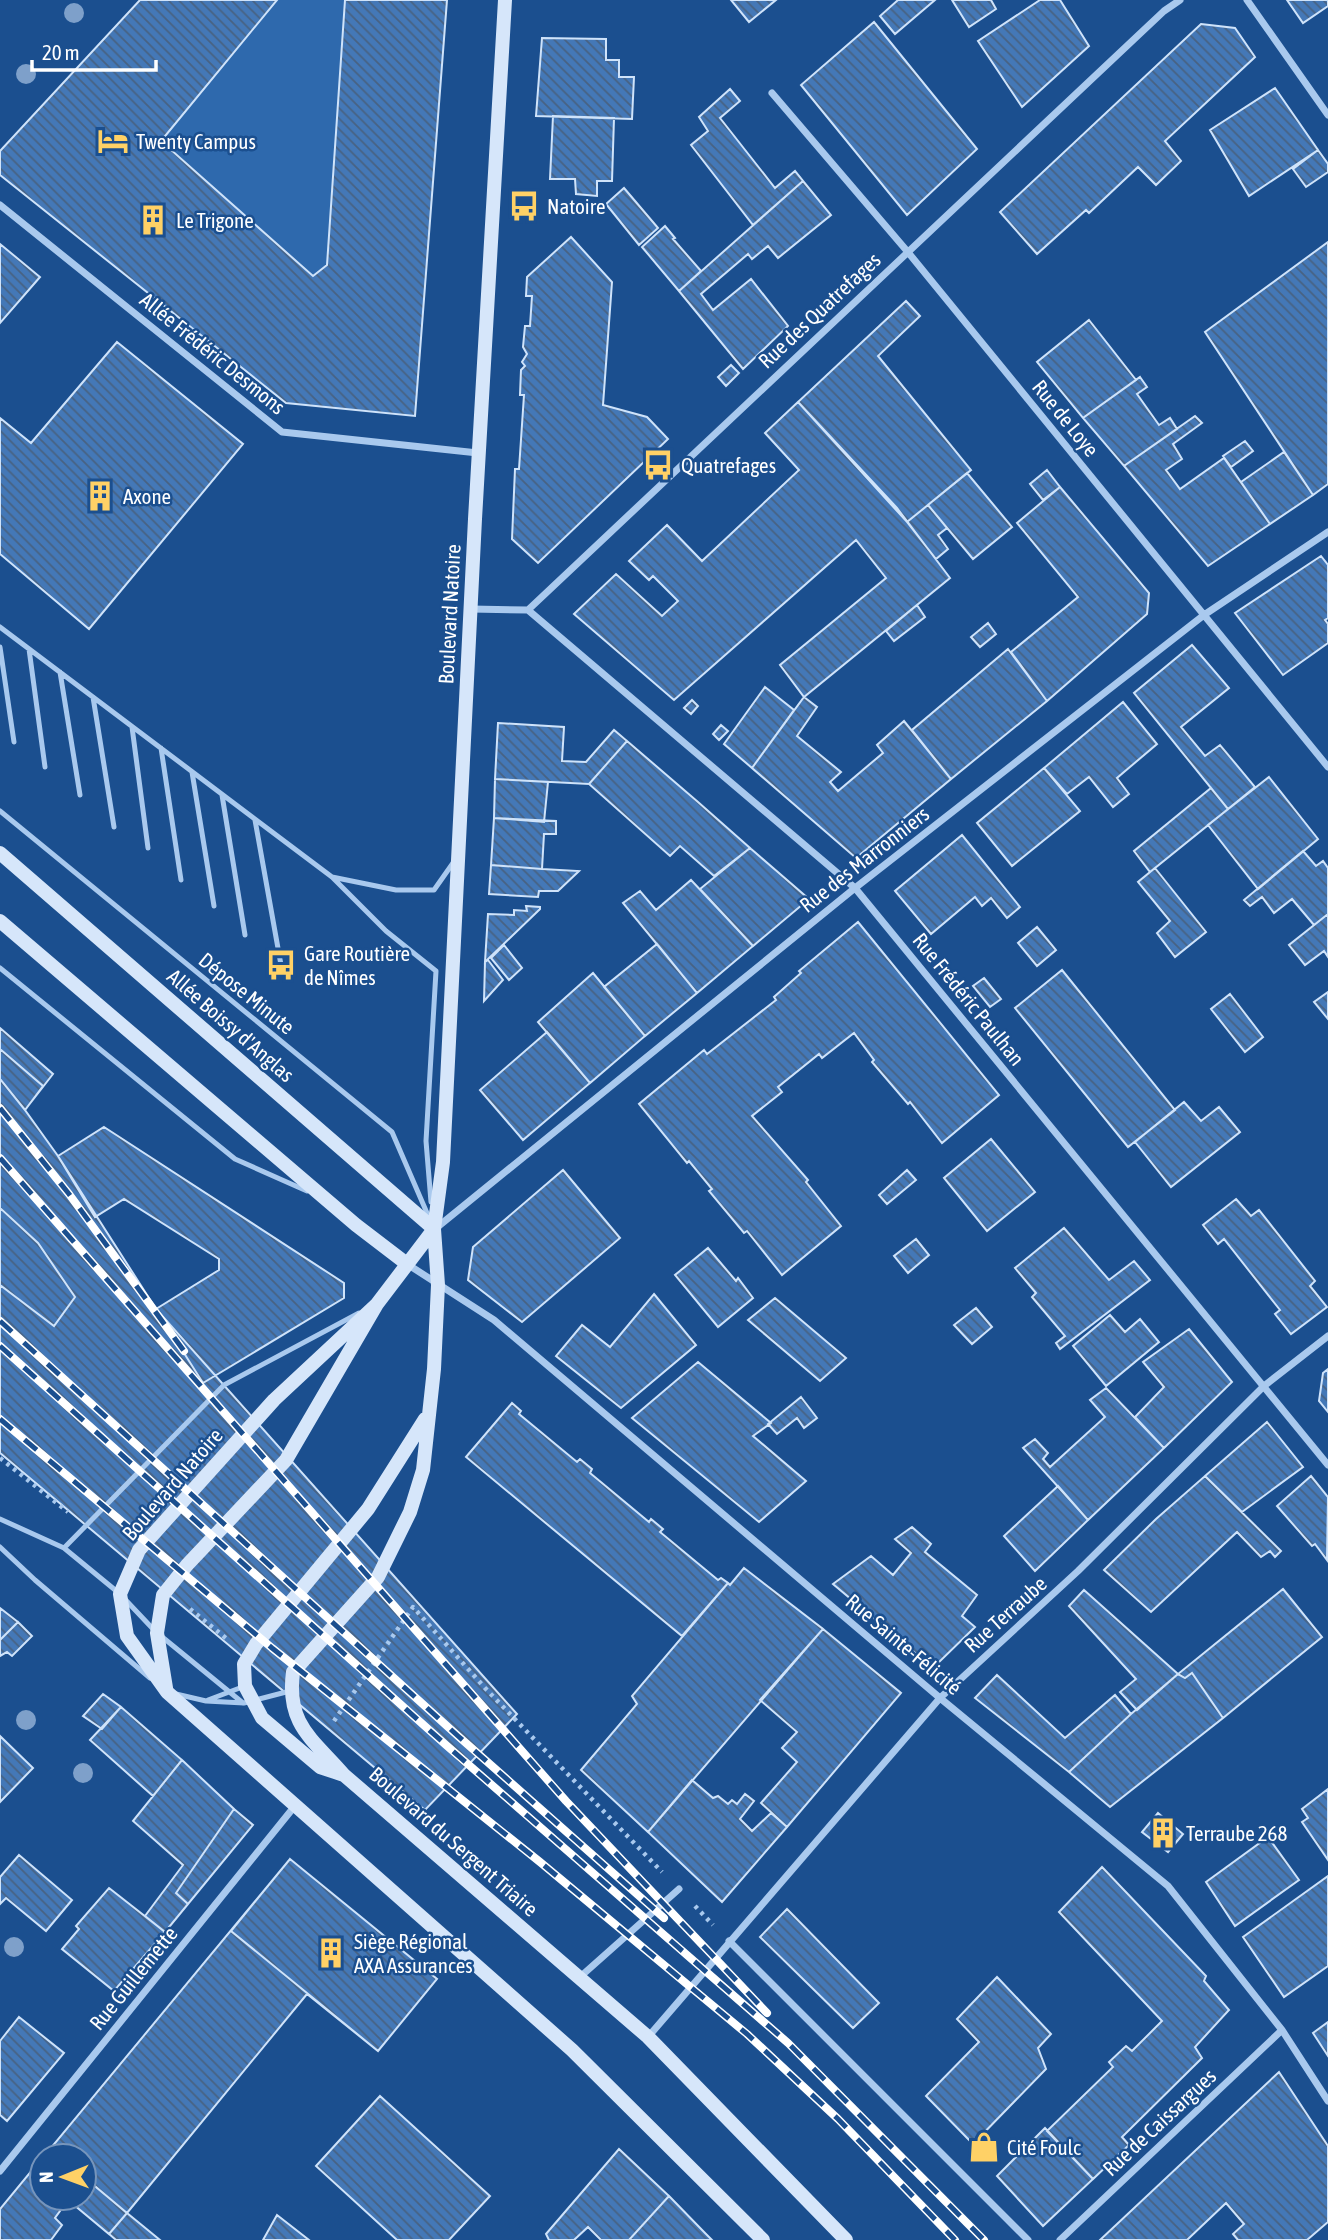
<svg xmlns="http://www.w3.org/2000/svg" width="1328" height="2240" font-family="'Asap Condensed',sans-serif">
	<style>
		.green { fill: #2e69ad }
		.building { fill: url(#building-back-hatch); stroke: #cfe3fa; stroke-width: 2 }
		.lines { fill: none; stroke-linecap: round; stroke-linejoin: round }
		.path { stroke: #a9c9ee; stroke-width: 4.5; stroke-dasharray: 3.5 5; stroke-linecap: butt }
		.lane { stroke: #a9c9ee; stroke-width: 5 }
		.street { stroke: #a9c9ee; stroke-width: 7 }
		.secondary { stroke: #d6e6fa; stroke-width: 14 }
		.rail-casing { stroke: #fff; stroke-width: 8 }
		.rail { stroke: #1b4f8f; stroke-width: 5; stroke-dasharray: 16; stroke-linecap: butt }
		.tree { fill: #7ea0ca }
		.labels { text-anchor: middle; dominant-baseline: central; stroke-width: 5; stroke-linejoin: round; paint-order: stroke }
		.poi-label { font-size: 21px; fill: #fff; stroke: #1b4f8f; text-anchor: start }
		.street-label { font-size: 21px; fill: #fff; stroke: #1b4f8f }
	</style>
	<defs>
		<pattern id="building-back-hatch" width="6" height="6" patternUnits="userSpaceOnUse" patternTransform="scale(1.75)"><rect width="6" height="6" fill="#4478b7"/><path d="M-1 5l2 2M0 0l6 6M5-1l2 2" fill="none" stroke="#486282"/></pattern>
	</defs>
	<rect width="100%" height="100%" fill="#1b4f8f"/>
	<path class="green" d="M277 0H345L327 265 313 276 161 141Z"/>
	<path class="building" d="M140 0H277L161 141 313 276 327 265 345 0H447L415 416 286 403 0 175V151Z
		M731 0H776L749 22Z
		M898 0H935L895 34 880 16Z
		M952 0H991L996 9 969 27Z
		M1040 0H1060L1089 46 1022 107 978 41Z
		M1287 0H1328V6L1303 23Z
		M874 22 977 149 907 215 801 85Z
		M1201 24 1235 28 1255 57 1165 141 1181 161 1156 185 1138 167 1089 213 1086 210 1037 254 1000 212Z
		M542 38 606 39V60H619V77H634L632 119 536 116Z
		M1275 88 1318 150 1249 196 1210 130Z
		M730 89 740 101 720 118 775 188 795 171 803 181 753 225 691 145 708 131 699 117Z
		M553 116 614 118 612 181H597V196L576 194 575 179H550Z
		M1318 150 1328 164V172L1306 187 1293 169Z
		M803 181 831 215 778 258 768 246 752 259 748 254 701 294 713 310 751 279 788 326 743 369 679 291Z
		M624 188 658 228 639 245 606 204Z
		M665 226 675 238 673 239 701 271 679 291 642 247Z
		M571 237 612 282 603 405 647 417 668 439 538 563 512 539 515 469H519L524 395H520L521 370 525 366 522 362 527 354 523 347 525 326H530L532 296H526L527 277Z
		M1328 242V484L1313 495 1205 332Z
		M0 244 40 277 0 323Z
		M906 301 920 316 878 356 971 470 907 522 798 402Z
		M1089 320 1136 380 1083 418 1037 362Z
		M117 342 243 444 89 629 0 554V418L31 443Z
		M731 365 739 373 726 386 718 377Z
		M1140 377 1147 387 1137 394 1159 425 1170 418 1177 429 1124 466 1083 418Z
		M798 402 897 508 950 578 804 697 780 665 886 578 856 540 674 700 574 614 616 574 662 616 678 601 653 576 649 580 629 561 667 525 702 561 799 470 765 433Z
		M1195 416 1202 423 1173 444 1182 459 1166 470 1180 489 1224 458 1270 524 1208 566 1124 466Z
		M1245 441 1253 451 1231 467 1223 456Z
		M1284 452 1313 495 1270 524 1241 482Z
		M1047 470 1060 487 1043 500 1030 484Z
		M967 473 1012 527 973 559 928 505Z
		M1060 487 1149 593 1147 614 1047 701 1011 652 1078 597 1017 523Z
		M928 505 947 528 938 535 948 549 936 559 907 522Z
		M1321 556 1328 565V618L1325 620 1328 624V643L1283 675 1235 613Z
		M917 605 925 617 894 641 886 631Z
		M988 623 996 634 980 647 971 637Z
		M1192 645 1229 688 1181 727 1205 756 1220 745 1255 787 1228 809 1134 693Z
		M1008 649 1047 701 951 779 912 730Z
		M765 687 794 710 752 768 724 744Z
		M804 697 817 707 797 736 841 772 830 782 838 791 883 753 877 745 904 721 951 779 856 858 752 768Z
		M692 700 698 706 691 714 684 708Z
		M1123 702 1157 744 1117 778 1129 794 1113 807 1089 777 1067 794 1044 768Z
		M498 723 564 727 562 761 586 762 614 730 627 741 589 784 495 779Z
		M721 725 728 731 719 740 713 734Z
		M627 741 698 802 750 848 714 876 680 846 670 856 589 784Z
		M1044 768 1080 811 1012 866 977 823Z
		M1269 777 1318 839 1258 889 1208 825Z
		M495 779 548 782 544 822 494 818Z
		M1211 788 1228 809 1150 872 1134 851Z
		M494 818 556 821V834H544L542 869 491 865Z
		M962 835 1020 907 1007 918 991 898 982 906 975 897 931 934 895 891Z
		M750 848 809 899 753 946 700 889Z
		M1303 851 1316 866 1323 861 1328 868V914L1314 925 1292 899 1274 913 1262 897 1250 906 1244 900Z
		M491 865 542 869 579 871 558 891H539L538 897 489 894Z
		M1155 868 1206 932 1175 957 1157 933 1170 921 1138 882Z
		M691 880 753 946 697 993 623 903 640 891 656 910Z
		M526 906 540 907V909L485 962 488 914 514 915V910L527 911Z
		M1328 914V957L1324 951 1305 965 1289 945Z
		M858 922 999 1095 942 1143 910 1102 908 1104 872 1062 874 1060 854 1033 822 1058 819 1054 778 1087 782 1092 752 1116 808 1180 806 1182 841 1226 782 1275 747 1231 744 1233 709 1191 712 1189 689 1161 687 1163 639 1104 704 1050 707 1054 776 1000 774 997 801 973 799 971Z
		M1037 927 1056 950 1037 966 1018 943Z
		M657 944 697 993 645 1036 604 987Z
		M504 945 522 968 509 980 491 958Z
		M488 960 503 980 484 1001 485 962Z
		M1062 970 1175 1110 1128 1147 1015 1008Z
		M593 973 645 1036 590 1083 538 1022Z
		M984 978 1001 999 990 1007 973 986Z
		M1328 992V1019L1314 1002Z
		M1230 994 1263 1037 1245 1052 1211 1009Z
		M0 1028 53 1074 25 1110 58 1156 156 1309 517 1714 425 1810 0 1453Z
		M547 1032 590 1083 523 1140 480 1090Z
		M0 1049 43 1086 25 1110 0 1079Z
		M1184 1102 1201 1121 1219 1107 1240 1132 1171 1187 1135 1142Z
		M104 1127 344 1283V1298L203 1383 156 1309 219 1270V1259L124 1199 95 1217 58 1156Z
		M991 1139 1035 1192 987 1231 944 1178Z
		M563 1170 620 1238 522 1322 468 1280 473 1247Z
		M907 1170 916 1180 887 1204 879 1195Z
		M1236 1199 1251 1216 1259 1210 1315 1281 1310 1286 1327 1307 1291 1334 1275 1314 1280 1310 1224 1239 1218 1244 1203 1225Z
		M0 1208 38 1243 75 1297 54 1326 0 1285Z
		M1064 1228 1109 1280 1134 1261 1150 1280 1060 1349 1056 1343 1065 1336 1032 1297 1036 1293 1015 1268Z
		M916 1239 929 1255 908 1273 894 1256Z
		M708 1248 736 1281 738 1278 753 1298 718 1327 675 1275Z
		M654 1294 696 1345 621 1408 556 1356 582 1325 610 1347Z
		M775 1298 846 1358 820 1381 748 1320Z
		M976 1308 992 1327 972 1344 954 1325Z
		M1110 1315 1125 1332 1140 1319 1159 1342 1106 1386 1073 1346Z
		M1189 1329 1232 1382 1164 1448 1135 1417 1164 1387 1143 1362Z
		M698 1362 771 1423 753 1436 806 1481 759 1522 632 1418Z
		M1328 1369V1412L1319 1401 1323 1373Z
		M1106 1388 1164 1448 1088 1520 1023 1448 1035 1439 1048 1453 1043 1459 1050 1467 1105 1417 1090 1400Z
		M801 1397 817 1418 804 1428 797 1418 777 1434 768 1424Z
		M512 1403 521 1411 519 1414 577 1462 580 1459 592 1469 590 1473 649 1522 651 1519 663 1529 660 1532 718 1580 721 1578 728 1583 682 1636 466 1457Z
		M1267 1422 1303 1467 1242 1512 1205 1476Z
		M1205 1476 1281 1551 1275 1557 1270 1551 1261 1557 1237 1532 1151 1612 1104 1570 1156 1519Z
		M1311 1476 1328 1497 1327 1560 1315 1544 1312 1546 1277 1506Z
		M1058 1486 1088 1520 1035 1571 1004 1536Z
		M912 1527 931 1544 925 1552 977 1595 962 1616 975 1627 933 1668 833 1584 871 1556 893 1575 911 1553 895 1539Z
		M744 1568 823 1629 648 1832 581 1770 637 1704 632 1696 728 1583 730 1585Z
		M1283 1589 1322 1637 1223 1718 1192 1673 1185 1678 1178 1674Z
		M1084 1590 1178 1674 1137 1710 1120 1692 1136 1679 1069 1606Z
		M0 1608 18 1622 0 1640Z
		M18 1622 32 1636 12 1656 7 1652 0 1656V1640Z
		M823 1629 901 1693 787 1827 761 1803 797 1762 782 1748 797 1732 760 1700Z
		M1192 1673 1223 1718 1110 1807 1069 1772 1131 1714 1178 1674 1185 1678Z
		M997 1675 1065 1738 1115 1695 1131 1714 1069 1772 975 1698Z
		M103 1694 121 1707 102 1729 83 1716Z
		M121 1707 182 1760 153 1796 90 1740Z
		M0 1736 33 1768 0 1802Z
		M182 1760 234 1809 176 1893 188 1904 165 1932 145 1916 183 1865 133 1821Z
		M692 1780 713 1798 718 1796 728 1804 732 1800 737 1804 745 1794 754 1801 740 1819 752 1831 771 1813 787 1827 722 1902 648 1832Z
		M1328 1789V1860L1302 1822 1308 1818 1302 1809Z
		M234 1809 253 1825 188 1904 176 1893Z
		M1158 1813 1183 1834 1168 1852 1142 1832Z
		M1268 1837 1299 1880 1235 1926 1206 1882Z
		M19 1855 72 1900 46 1931 6 1898 0 1904V1877Z
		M290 1859 437 1979 378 2051 307 1994 127 2213 84 2177V2156H59L50 2149Z
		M290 1859 437 1979 378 2051 231 1931Z
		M1102 1867 1206 1976 1204 1981 1229 2010 1195 2047 1202 2058 1122 2137 1129 2145 1093 2179 1047 2131 1113 2067 1109 2062 1126 2046 1132 2051 1162 2021 1059 1912Z
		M1328 1876V1966L1284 1997 1243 1937Z
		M109 1888 165 1932 114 1991 62 1949 79 1929 76 1926Z
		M787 1909 879 2003 853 2028 760 1937Z
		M997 1977 1051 2034 1038 2048 1046 2069 973 2144 926 2096 979 2042 957 2019Z
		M19 2017 64 2053 7 2121 0 2115V2041Z
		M1328 2022V2056L1313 2033Z
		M1279 2072 1328 2146V2222L1307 2240H1238L1233 2234 1244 2224 1226 2203 1187 2240H1100Z
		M380 2096 490 2196 449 2240H397L316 2166Z
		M1045 2128 1093 2179 1043 2226 997 2176Z
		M50 2149 59 2156H44Z
		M619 2149 669 2196 629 2240H601L588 2227 574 2240H549L546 2234Z
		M42 2158V2198H84V2177L127 2213 109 2234 68 2200 55 2218 62 2225 51 2240H0V2209Z
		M669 2196 705 2233 712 2240H629Z
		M127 2213 160 2240H116L109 2234Z
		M277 2215 309 2240H263Z"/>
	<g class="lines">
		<path class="path" d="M0 1458 68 1512
			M190 1609 227 1639
			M334 1721 413 1607 485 1688 662 1872
			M695 1906 713 1925"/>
		<path class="lane" d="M0 627 332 877 386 931 436 971 426 1141 431 1202
			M0 647 14 742
			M29 649 45 767
			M60 672 80 795
			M93 697 114 827
			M132 727 148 848
			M161 748 181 880
			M192 772 214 906
			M222 795 245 935
			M0 811 392 1132 430 1220
			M255 820 281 965
			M332 877 396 890H434L453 863
			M0 968 235 1159 307 1191
			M0 1519 64 1548 120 1594 154 1630
			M0 1547 35 1580 150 1678
			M64 1548 224 1385 359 1313
			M161 1636 243 1703
			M176 1694 206 1701 244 1703 290 1691
			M208 1700 245 1686"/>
		<path class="street" d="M1247 0 1328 115
			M772 93 907 251 1328 767
			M0 205 282 432 478 453
			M471 609 528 610 1164 11 1180 0
			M528 610 855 888 1328 1465
			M435 1229 855 888 1204 615 1328 532
			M407 1264 494 1320 940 1698 1168 1886 1282 2030 1328 2101
			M729 1941 1028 2240
			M580 1977 679 1889
			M648 2037 940 1698 1078 1571 1264 1386 1328 1336
			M0 2171 294 1807
			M1060 2240 1282 2030"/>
		<path class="secondary" d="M0 853 434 1229
			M0 921 356 1225 407 1264
			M377 1304 274 1400 139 1550 120 1594 127 1636 167 1692 572 2050 763 2240
			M425 1419 368 1509 256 1644 244 1664 245 1686 262 1718 320 1767 344 1775 648 2037 846 2240
			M166 1688 157 1633 163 1595 187 1565 286 1460 377 1304 434 1229
			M344 1775C313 1739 286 1725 293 1672L378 1577 410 1512 423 1470 434 1369 438 1285 434 1229 443 1162 475 519 505 0"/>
		<g class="rail-casing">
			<path id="rail" d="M0 1108 69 1194 184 1351
				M0 1158 566 1801 767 2013
				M0 1321 458 1736 664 1918
				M0 1346 446 1745 788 2043 984 2240
				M0 1419 272 1648 540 1862 747 2034 838 2119 955 2240"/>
		</g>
		<use href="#rail" class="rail"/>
	</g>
	<g class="tree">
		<circle cx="74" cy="13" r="10"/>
		<circle cx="26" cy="74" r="10"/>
		<circle cx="26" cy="1720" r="10"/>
		<circle cx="83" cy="1773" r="10"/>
		<circle cx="14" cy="1947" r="10"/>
	</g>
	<defs>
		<g id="hotel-bare" transform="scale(2.415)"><path d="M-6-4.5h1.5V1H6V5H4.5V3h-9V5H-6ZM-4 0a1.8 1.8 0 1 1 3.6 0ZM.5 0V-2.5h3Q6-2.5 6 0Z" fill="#ffd166" stroke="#1b4f8f" stroke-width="2.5" paint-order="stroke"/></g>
		<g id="bus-bare" transform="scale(2.415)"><path d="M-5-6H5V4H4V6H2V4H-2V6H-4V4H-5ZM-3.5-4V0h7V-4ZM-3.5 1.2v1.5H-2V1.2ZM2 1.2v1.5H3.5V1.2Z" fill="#ffd166" stroke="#1b4f8f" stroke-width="2.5" paint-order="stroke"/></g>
		<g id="building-bare" transform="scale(2.415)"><path d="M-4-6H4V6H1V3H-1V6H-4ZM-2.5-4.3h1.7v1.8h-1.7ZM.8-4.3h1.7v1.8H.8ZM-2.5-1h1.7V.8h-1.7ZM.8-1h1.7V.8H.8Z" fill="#ffd166" stroke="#1b4f8f" stroke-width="2.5" paint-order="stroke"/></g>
		<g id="shop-bare" transform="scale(2.415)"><path d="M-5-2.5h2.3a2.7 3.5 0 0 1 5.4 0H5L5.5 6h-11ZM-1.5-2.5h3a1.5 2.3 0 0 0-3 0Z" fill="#ffd166" stroke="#1b4f8f" stroke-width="2.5" paint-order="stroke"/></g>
	</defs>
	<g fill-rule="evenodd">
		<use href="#hotel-bare" x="113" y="141"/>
		<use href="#bus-bare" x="524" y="206"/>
		<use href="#building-bare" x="153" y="220"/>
		<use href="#bus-bare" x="658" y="465"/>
		<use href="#building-bare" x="100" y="496"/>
		<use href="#bus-bare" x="281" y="965"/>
		<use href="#building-bare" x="1163" y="1833"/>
		<use href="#building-bare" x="331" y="1953"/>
		<use href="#shop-bare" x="984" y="2147"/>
	</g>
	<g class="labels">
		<g class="poi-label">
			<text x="136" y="141">Twenty Campus</text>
			<text x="547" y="206">Natoire</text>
			<text x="176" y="220">Le Trigone</text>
			<text x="681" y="465">Quatrefages</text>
			<text x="123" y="496">Axone</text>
			<text x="304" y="953">Gare Routière<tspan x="304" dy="24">de Nîmes</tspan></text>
			<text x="1186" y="1833">Terraube 268</text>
			<text x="354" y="1941">Siège Régional<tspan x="354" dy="24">AXA Assurances</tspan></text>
			<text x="1007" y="2147">Cité Foulc</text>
		</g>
		<g class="street-label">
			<text transform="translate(819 310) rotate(-43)">Rue des Quatrefages</text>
			<text transform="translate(213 353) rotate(39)">Allée Frédéric Desmons</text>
			<text transform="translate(1066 418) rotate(51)">Rue de Loye</text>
			<text transform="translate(449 614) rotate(-87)">Boulevard Natoire</text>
			<text transform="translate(864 859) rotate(-38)">Rue des Marronniers</text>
			<text transform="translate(247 993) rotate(39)">Dépose Minute</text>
			<text transform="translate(969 999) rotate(51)">Rue Frédéric Paulhan</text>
			<text transform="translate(231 1025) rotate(41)">Allée Boissy d'Anglas</text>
			<text transform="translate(172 1484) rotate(-49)">Boulevard Natoire</text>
			<text transform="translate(1005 1614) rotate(-42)">Rue Terraube</text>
			<text transform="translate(904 1644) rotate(40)">Rue Sainte-Félicité</text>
			<text transform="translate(454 1841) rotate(41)">Boulevard du Sergent Triaire</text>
			<text transform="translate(133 1978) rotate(-51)">Rue Guillemette</text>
			<text transform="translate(1159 2122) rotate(-43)">Rue de Caissargues</text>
		</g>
	</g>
	<g transform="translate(63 2177) rotate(269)"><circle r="33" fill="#1b4f8f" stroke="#7695bc" stroke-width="2"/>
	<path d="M0-5L12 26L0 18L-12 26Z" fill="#ffd166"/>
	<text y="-10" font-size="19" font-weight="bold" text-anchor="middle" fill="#ffffff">N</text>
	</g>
	<path d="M32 60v10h124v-10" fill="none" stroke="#ffffff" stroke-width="3.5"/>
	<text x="42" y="60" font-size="21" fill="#ffffff" stroke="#1b4f8f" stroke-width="5" paint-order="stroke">20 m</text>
</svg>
